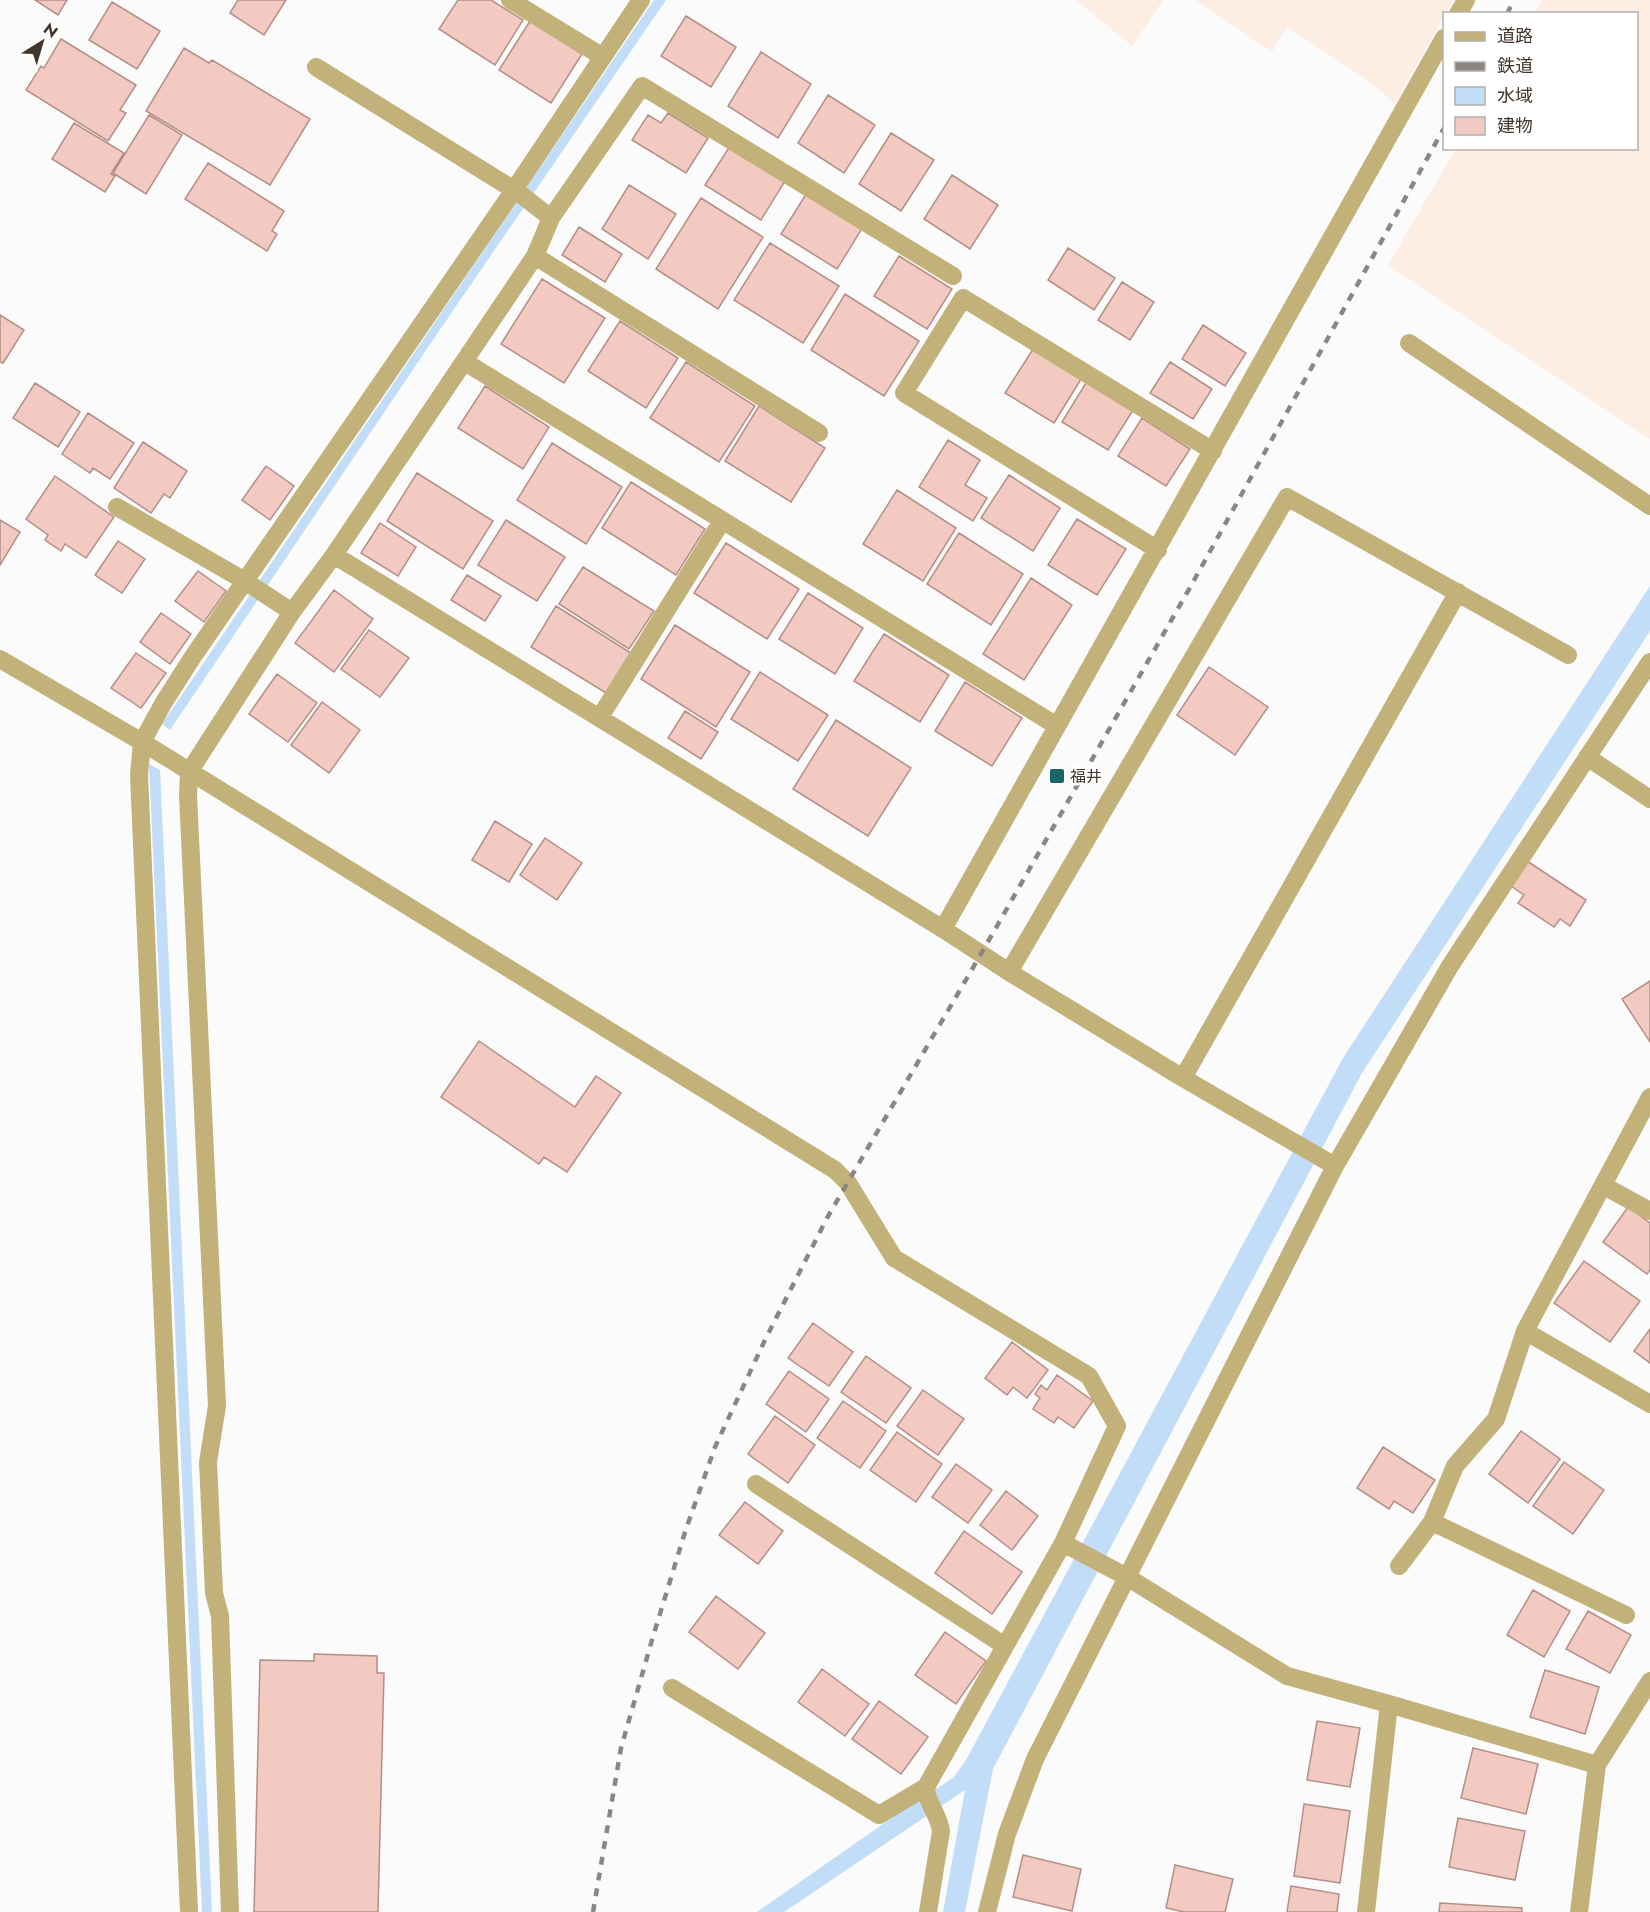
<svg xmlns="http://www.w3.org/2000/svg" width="1650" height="1912" font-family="Jost,'Noto Sans JP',sans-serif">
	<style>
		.built { fill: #fdede3 }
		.water { fill: #c2ddf7 }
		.building { fill: #f2cac2; stroke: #b38f87; stroke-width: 1.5 }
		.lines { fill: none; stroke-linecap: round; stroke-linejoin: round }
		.minor { stroke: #c2b178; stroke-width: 18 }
		.rail { stroke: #8d8581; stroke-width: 4.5; stroke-dasharray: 8 8; stroke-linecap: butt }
		.poi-dot { fill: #186668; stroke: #fff; stroke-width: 2 }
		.labels { text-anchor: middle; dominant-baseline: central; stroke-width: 5; stroke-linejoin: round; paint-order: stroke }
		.poi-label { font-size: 16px; fill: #43362e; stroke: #fff; text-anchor: start }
	</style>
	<rect width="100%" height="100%" fill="#fbfbfb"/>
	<path class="built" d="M1076 0H1163L1132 46Z
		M1196 0H1453L1395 104 1369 81 1287 27 1272 52Z
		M1542 0H1650V439L1388 265 1456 149 1636 148V14L1534 13Z"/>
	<path class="water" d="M654 0H666L439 331 170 730 162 724Z
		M1650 586V631L1362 1073 993 1769 965 1912H943L965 1790 784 1912H757L903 1810 953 1778 966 1760 1343 1058Z
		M149 764 160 770 212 1912H202Z"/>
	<path class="building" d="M35 0H67L58 15Z
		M238 0H286L264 35 230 13Z
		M458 0H491L523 20 495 65 439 29Z
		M112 2 160 31 137 69 89 40Z
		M686 16 736 47 711 87 661 56Z
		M530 21 582 54 551 103 499 70Z
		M61 39 136 85 120 110 126 113 108 141 26 90 41 66 44 68Z
		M184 48 209 63 212 60 310 119 270 185 146 111Z
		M761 52 811 84 778 138 728 106Z
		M828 95 875 125 844 173 798 143Z
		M668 113 708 138 686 173 632 140 648 115 661 123Z
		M149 115 182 135 146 194 113 173Z
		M74 123 124 153 111 174 115 176 105 192 52 159Z
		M891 133 934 160 901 211 859 184Z
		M730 146 785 181 761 220 705 185Z
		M208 163 284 211 272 231 277 234 267 251 185 199Z
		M952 175 998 205 970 249 924 219Z
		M629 185 676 214 648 259 602 229Z
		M808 191 863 227 837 269 781 234Z
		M701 198 763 237 718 309 656 269Z
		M579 227 622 254 605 282 562 255Z
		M770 243 839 286 803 343 734 300Z
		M1068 248 1115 278 1094 310 1048 280Z
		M899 256 952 289 927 329 874 296Z
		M542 279 605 318 564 383 501 344Z
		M1122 282 1154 302 1130 340 1098 320Z
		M845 294 919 341 884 396 811 350Z
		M0 315 24 330 3 363 0 362Z
		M620 321 678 358 646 408 588 371Z
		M1203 325 1246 353 1225 386 1182 359Z
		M1035 346 1083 376 1054 423 1005 393Z
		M686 362 755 406 719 462 650 418Z
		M1170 362 1212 389 1193 419 1150 393Z
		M1089 378 1135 407 1108 450 1062 422Z
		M35 383 80 412 58 447 13 418Z
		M485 386 549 427 523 469 458 428Z
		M759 406 825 448 791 502 725 461Z
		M88 413 134 443 110 479 93 468 90 473 62 454Z
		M1142 418 1190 449 1166 486 1118 456Z
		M948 440 980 460 965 485 987 498 973 521 919 487Z
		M143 442 187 471 170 498 164 494 151 513 114 488Z
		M552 443 622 487 586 544 517 500Z
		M266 466 294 486 270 520 242 500Z
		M417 473 493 521 463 569 387 521Z
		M1009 475 1060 508 1033 551 981 518Z
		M55 476 114 517 86 558 65 544 61 551 45 540 48 535 26 519Z
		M631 482 705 529 676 575 602 528Z
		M897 490 956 528 923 581 863 544Z
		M1077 519 1126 549 1097 595 1048 565Z
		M0 520 20 532 0 565Z
		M506 520 565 557 537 601 478 565Z
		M380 523 416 547 398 576 361 553Z
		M959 533 1023 574 991 625 927 584Z
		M118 541 145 559 122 593 95 575Z
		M726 543 799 589 767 639 694 593Z
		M583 567 654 611 629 649 559 604Z
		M198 571 226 591 204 622 175 601Z
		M467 575 501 596 485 621 451 600Z
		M1031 578 1072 605 1024 680 983 654Z
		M334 590 373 619 334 672 295 643Z
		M808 593 863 628 835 674 779 639Z
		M556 606 631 653 606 693 531 647Z
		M161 613 191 634 170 664 140 642Z
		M675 625 750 672 716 727 641 679Z
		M369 630 409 658 380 697 341 669Z
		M884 634 949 675 920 722 854 681Z
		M136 653 166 673 141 708 111 688Z
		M1209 667 1268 707 1235 755 1177 715Z
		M760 672 828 715 798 761 731 719Z
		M277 674 317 703 288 742 249 714Z
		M965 682 1022 718 992 766 935 731Z
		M322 702 360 730 329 773 291 745Z
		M685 711 718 732 701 759 668 738Z
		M836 720 911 768 868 836 793 789Z
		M495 821 532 844 509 882 472 860Z
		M545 838 582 863 557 900 520 875Z
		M1527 861 1586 900 1570 926 1560 919 1554 927 1518 903 1524 895 1511 886Z
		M1650 981V1042L1622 999Z
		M479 1041 575 1107 596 1076 621 1093 567 1172 544 1157 539 1164 441 1097Z
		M1628 1207 1650 1223V1270L1647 1274 1603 1242Z
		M1584 1261 1640 1301 1610 1342 1554 1303Z
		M813 1323 853 1352 829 1386 788 1358Z
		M1650 1329V1363L1634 1351Z
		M1012 1342 1048 1370 1027 1398 1013 1387 1007 1395 985 1378Z
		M866 1356 911 1388 886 1423 841 1392Z
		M789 1371 829 1399 806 1432 766 1404Z
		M1057 1375 1093 1401 1074 1428 1058 1417 1054 1423 1033 1409 1040 1398 1035 1394 1041 1385 1047 1390Z
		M923 1390 964 1419 938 1455 897 1426Z
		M843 1401 886 1431 860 1468 817 1438Z
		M775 1416 815 1445 788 1483 748 1454Z
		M1521 1431 1560 1459 1528 1503 1489 1474Z
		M897 1432 942 1464 916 1502 870 1470Z
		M1383 1447 1435 1480 1413 1513 1394 1501 1389 1509 1357 1488Z
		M1564 1462 1604 1490 1573 1534 1533 1506Z
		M956 1464 992 1490 968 1523 932 1497Z
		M1006 1491 1038 1516 1012 1550 980 1525Z
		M745 1502 783 1531 758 1564 719 1535Z
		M964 1531 1022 1572 992 1614 935 1573Z
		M1533 1590 1570 1611 1544 1657 1507 1635Z
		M716 1596 765 1633 738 1669 689 1632Z
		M1588 1611 1631 1635 1610 1673 1566 1649Z
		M945 1632 986 1661 956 1704 915 1675Z
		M314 1654 377 1656V1673H384L378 1912H254L260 1660 314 1661Z
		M822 1669 869 1704 845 1736 798 1702Z
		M1545 1670 1599 1687 1585 1734 1530 1717Z
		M879 1701 928 1737 901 1774 852 1739Z
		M1317 1721 1360 1728 1350 1787 1307 1780Z
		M1473 1748 1538 1764 1526 1814 1461 1798Z
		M1304 1804 1350 1811 1340 1883 1294 1876Z
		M1458 1818 1525 1831 1515 1880 1449 1867Z
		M1023 1855 1081 1869 1072 1911 1013 1897Z
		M1175 1865 1233 1879 1225 1912H1184L1166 1908Z
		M1291 1886 1339 1894 1337 1912H1287Z
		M1440 1903 1522 1908V1912H1439Z"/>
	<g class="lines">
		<path class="minor" d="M510 0 603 57
			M1458 14 1466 0
			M316 67 519 193 551 218
			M535 256 819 433
			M1409 343 1650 506
			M465 362 1057 726
			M117 507 245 581 292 612
			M1158 550 904 393 963 298 1213 451
			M334 555 943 929 1009 972 1183 1078 1335 1166
			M0 659 142 742 835 1170 848 1183 894 1258 1089 1376 1117 1426 1063 1543 1127 1577 1287 1676 1389 1704 1597 1765
			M600 717 722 521
			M1587 757 1650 799
			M943 929 1444 38
			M1009 972 1287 497 1568 655
			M1183 1078 1458 592
			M1650 1097 1525 1331 1650 1404
			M1604 1186 1650 1211
			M1525 1331 1496 1419 1455 1466 1432 1522 1626 1615
			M756 1484 1005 1646
			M1399 1566 1432 1522
			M672 1688 879 1815 926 1787
			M189 1912 139 775 142 742 164 702 192 658 514 190 641 0
			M230 1912 220 1616 214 1593 208 1462 217 1406 188 795 189 772 292 612 334 555 535 256 551 218 642 86 953 276
			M928 1912 941 1831C939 1815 926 1802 926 1787L1063 1543
			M987 1912 1007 1834 1035 1759 1335 1166 1450 966 1650 662
			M1366 1912 1389 1704
			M1579 1912 1597 1765 1650 1681"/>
		<path class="rail" d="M1507 14 1514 0
			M593 1912 621 1748 652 1640 685 1532 715 1447 765 1340 827 1218 981 954 1192 584 1444 128"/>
	</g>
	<rect class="poi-dot" x="1049" y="768" width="16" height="16" rx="3"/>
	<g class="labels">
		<g class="poi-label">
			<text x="1070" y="776">福井</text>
		</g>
	</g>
	<rect x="1443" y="12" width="195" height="138" fill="#ffffff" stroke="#b4afab" stroke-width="1.5"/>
	<rect x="1455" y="32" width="30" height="9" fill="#c2b178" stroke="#b4afab" stroke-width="1.5"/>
	<text x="1497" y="42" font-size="18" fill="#43362e">道路</text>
	<rect x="1455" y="62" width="30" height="9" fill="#8d8581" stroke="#b4afab" stroke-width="1.5"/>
	<text x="1497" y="72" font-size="18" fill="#43362e">鉄道</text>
	<rect x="1455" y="87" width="30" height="18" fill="#c2ddf7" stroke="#b4afab" stroke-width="1.5"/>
	<text x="1497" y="102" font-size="18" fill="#43362e">水域</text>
	<rect x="1455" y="117" width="30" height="18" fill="#f2cac2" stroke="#b4afab" stroke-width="1.5"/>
	<text x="1497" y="132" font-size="18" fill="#43362e">建物</text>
	<g transform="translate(42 42) rotate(37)" stroke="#ffffff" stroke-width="4.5" paint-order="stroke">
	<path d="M0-4.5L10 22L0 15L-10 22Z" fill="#43362e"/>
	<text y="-9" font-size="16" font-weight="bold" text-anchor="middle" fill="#43362e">N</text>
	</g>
</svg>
